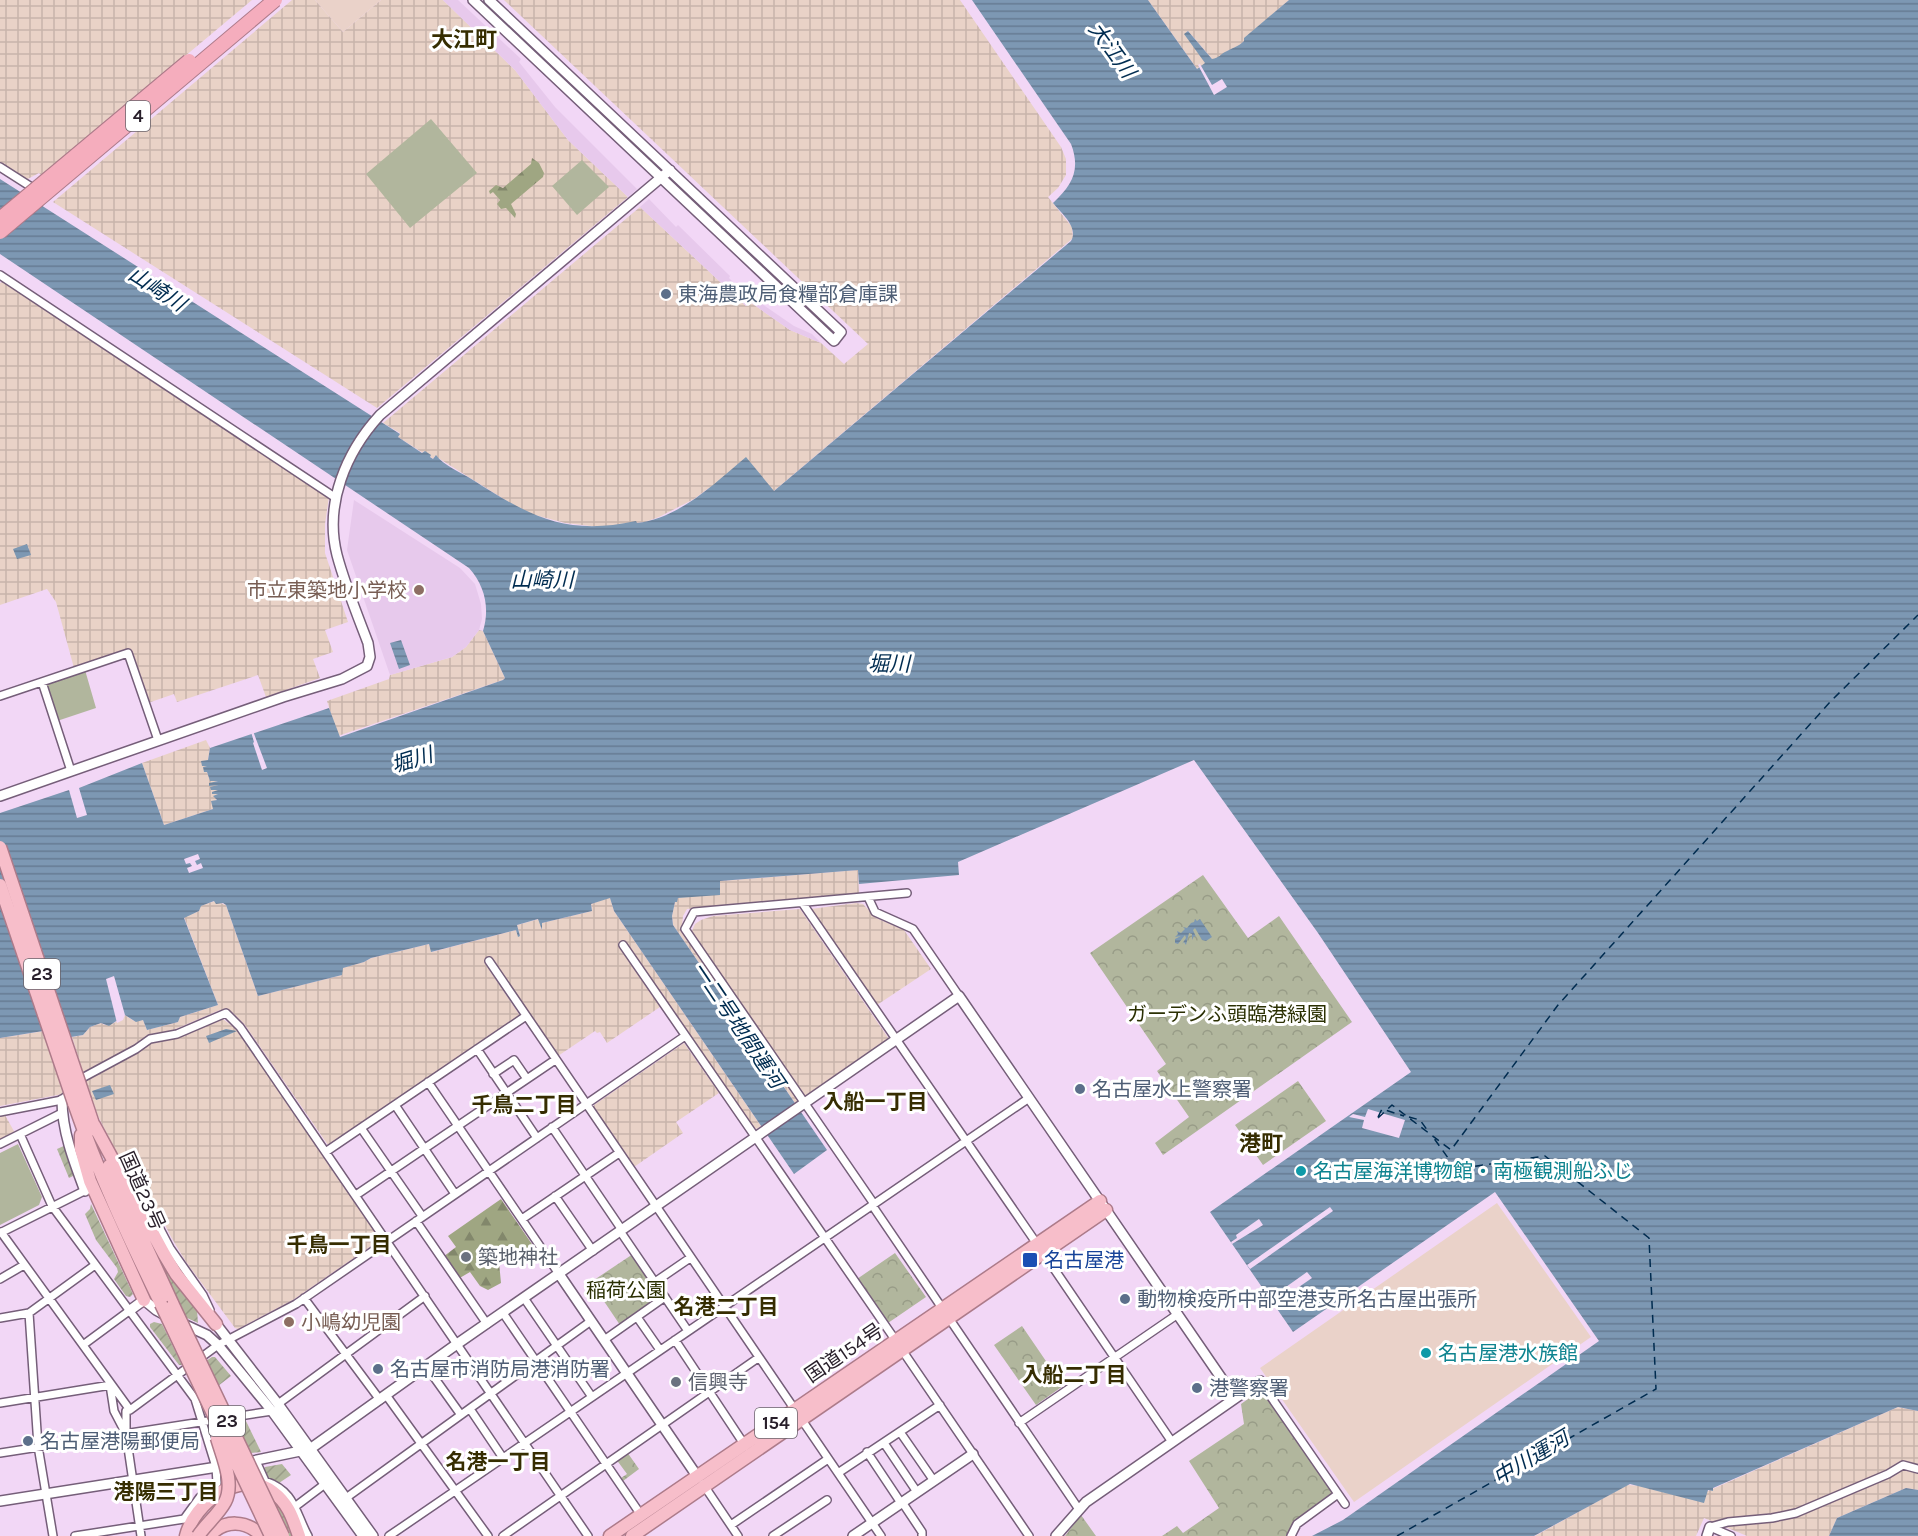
<svg xmlns="http://www.w3.org/2000/svg" width="1918" height="1536" font-family="Karla,'Noto Sans JP',sans-serif">
	<style>
		.commercial { fill: #ead2c9 }
		.industrial { fill: url(#industrial-grid) }
		.built { fill: #e7c9ec }
		.forest { fill: url(#forest-firs) }
		.park { fill: url(#park-crowns) }
		.garden { fill: url(#garden-furrows) }
		.pitch { fill: #b1b69d }
		.water { fill: url(#water-rules); fill-rule: evenodd }
		.pier { fill: #f2d7f6 }
		.lines { fill: none; stroke-linecap: round; stroke-linejoin: round }
		.ferry { stroke: #002c50; stroke-width: 1.5; stroke-dasharray: 8 6; stroke-linecap: butt }
		.minor-casing { stroke: #755e79; stroke-width: 10 }
		.tertiary-casing { stroke: #755e79; stroke-width: 12 }
		.trunk-casing { stroke: #ad7b8a; stroke-width: 15 }
		.minor { stroke: #fff; stroke-width: 7 }
		.tertiary { stroke: #fff; stroke-width: 9 }
		.trunk { stroke: #f7beca; stroke-width: 12 }
		.trunk-bridge-casing { stroke: #ad7b8a; stroke-width: 15; stroke-linecap: butt }
		.motorway-bridge-casing { stroke: #ad7b8a; stroke-width: 16; stroke-linecap: butt }
		.trunk-bridge { stroke: #f7beca; stroke-width: 12 }
		.motorway-bridge { stroke: #f5adbd; stroke-width: 14 }
		.service-dot { fill: #5c6f8a; stroke: #fff; stroke-width: 2 }
		.education-dot { fill: #8d6e63; stroke: #fff; stroke-width: 2 }
		.culture-dot { fill: #0f9aa8; stroke: #fff; stroke-width: 2 }
		.worship-dot { fill: #6b7280; stroke: #fff; stroke-width: 2 }
		.transit-dot { fill: #1a4fb4; stroke: #fff; stroke-width: 2 }
		.labels { text-anchor: middle; dominant-baseline: central; stroke-width: 6; stroke-linejoin: round; paint-order: stroke }
		.shield { fill: #fff; stroke: #68626a; stroke-width: 1.5 }
		.shield-label { font-size: 18px; font-weight: bold; fill: #281f2a }
		.service-label { font-size: 20px; fill: #4e5e75; stroke: #fff; text-anchor: start }
		.education-label { font-size: 20px; fill: #785e54; stroke: #fff; text-anchor: end }
		.park-label { font-size: 20px; fill: #2b3003; stroke: #fff }
		.culture-label { font-size: 20px; fill: #0d838f; stroke: #fff; text-anchor: start }
		.street-label { font-size: 20px; fill: #281f2a; stroke: #fff }
		.worship-label { font-size: 20px; fill: #5b616d; stroke: #fff; text-anchor: start }
		.transit-label { font-size: 20px; fill: #164399; stroke: #fff; text-anchor: start }
		.water-label { font-size: 21px; font-style: italic; fill: #002c50; stroke: #fff }
		.neighbourhood-label { font-size: 21px; font-weight: bold; fill: #362d01; stroke: #fff }
		.quarter-label { font-size: 22px; font-weight: bold; fill: #362d01; stroke: #fff }
	</style>
	<defs>
		<pattern id="industrial-grid" width="8" height="8" patternUnits="userSpaceOnUse" patternTransform="scale(1.5)"><rect width="8" height="8" fill="#e9d2c7"/><path d="M0 4h8M4 0v8" fill="none" stroke="#c8b4ab"/></pattern>
		<pattern id="forest-firs" width="22" height="20" patternUnits="userSpaceOnUse" patternTransform="scale(1.5)"><rect width="22" height="20" fill="#9fa682"/><path d="M5 1l3.5 6h-7zM16 11l3.5 6h-7z" fill="#82876b"/></pattern>
		<pattern id="park-crowns" width="20" height="18" patternUnits="userSpaceOnUse" patternTransform="scale(1.5)"><rect width="20" height="18" fill="#b1b69d"/><path d="M2 6a3 3 0 1 1 6 0M12 15a3 3 0 1 1 6 0" fill="none" stroke="#989c87"/></pattern>
		<pattern id="garden-furrows" width="10" height="10" patternUnits="userSpaceOnUse" patternTransform="scale(1.5)"><rect width="10" height="10" fill="#b1b69d"/><path d="M-1 1l2-2M0 10L10 0M9 11l2-2" fill="none" stroke="#989c87"/></pattern>
		<pattern id="water-rules" width="6" height="5" patternUnits="userSpaceOnUse" patternTransform="scale(1.5)"><rect width="6" height="5" fill="#7d98b3"/><path d="M0 2.5h6" fill="none" stroke="#667b92"/></pattern>
	</defs>
	<rect width="100%" height="100%" fill="#f2d7f6"/>
	<path class="commercial" d="M315 0H381L343 32Z
		M1497 1203 1591 1337 1354 1502 1260 1368Z"/>
	<path class="industrial" d="M0 0H252L42 176 39 173 24 181 0 166Z
		M292 0H315L343 32 381 0H443L515 70 568 140 628 197 377 408 53 202Z
		M504 0H960L1061 147 1066 159V175L1058 188 1048 197 1072 227 1073 238 774 491 709 488 694 499 659 517 645 522 599 527 565 523 531 514 515 506 435 456 433 459 424 451 423 453 398 437 400 433 383 423 640 207 746 306 750 302 790 330 821 343 844 364 868 344Z
		M1148 0H1289L1245 38 1244 41 1238 47 1227 51 1219 58 1213 60 1188 31 1185 34 1206 63 1197 69Z
		M5 281 329 497 325 524V553L348 622 325 630 333 652 313 659 320 678 266 697 258 675 177 702 174 694 148 703 130 649 74 668 56 602 47 589 0 605V283Z
		M479 630 483 631 505 678 503 680 338 736 327 701 389 679 390 675 452 657 466 647Z
		M206 740 210 748 208 760 204 765 207 766 204 771 207 772 210 780H218L213 785H218L214 789H218V791L213 794H218L213 809 164 825 142 763Z
		M858 870 859 893 687 909 683 916 682 926 686 934 799 1100 795 1103 673 925 672 916 675 902 678 898 720 881Z
		M610 897 614 911 761 1126 757 1129 753 1127 626 942 619 947 660 1007 607 1043 600 1032 597 1033 595 1031 558 1056 491 957 484 962 521 1017 330 1148 245 1025 232 1012 220 1010 171 1031 149 1035 134 1046 83 1072 72 1037 83 1035 90 1027 101 1023 105 1025 114 1023 125 1015 134 1021 143 1020 147 1030 178 1022 180 1017 218 1005 184 917 199 911 200 906 215 901 226 905 258 996 342 975V968L364 962 371 958 429 944 432 952 516 930 518 936H520L517 925 539 919 542 930V923L592 911 591 904Z
		M856 903 863 904 876 918 904 930 931 969 877 1005 811 909Z
		M800 909 889 1039 806 1097 691 933 695 924 701 920 713 916Z
		M223 1019 239 1031 380 1237V1240L293 1300 238 1329 235 1328 186 1262 171 1237 133 1161 123 1165 98 1116 86 1081 152 1043 174 1039Z
		M44 1031 63 1094 0 1106V1038Z
		M684 1043 719 1093 676 1122 683 1133 634 1167 593 1108 594 1105Z
		M5 1115 15 1133 0 1141V1116Z
		M1898 1407 1918 1411V1490L1906 1488 1837 1518 1829 1536H1747L1704 1518 1696 1536H1535L1627 1485 1708 1491Z"/>
	<path class="built" d="M443 0H458L521 59 519 62 555 107 637 189 628 197 568 140 515 70Z
		M649 199 676 227 678 225 730 276 729 278 739 288 794 326 812 334 821 343 790 330 750 302 746 306 640 207Z
		M354 500 460 568 475 584 481 604 482 619 479 630 466 647 452 657 390 675 347 550Z"/>
	<path class="forest" d="M532 158 539 163 544 173 543 177 511 204 516 214 515 218 506 208 501 209 497 204 500 200 493 192 490 194 489 191 496 185 503 188 531 164Z
		M501 1199 536 1250 524 1258 517 1248 499 1262 501 1283 488 1290 480 1286 470 1272 458 1279 443 1257 456 1247 448 1236Z"/>
	<path class="park" d="M1203 875 1248 938 1279 916 1352 1022 1163 1155 1155 1143 1189 1117 1157 1071 1166 1064 1090 953Z
		M1298 1081 1326 1121 1263 1165 1235 1125Z
		M895 1253 926 1297 888 1323 857 1279Z
		M633 1254 661 1297 620 1325 591 1282Z
		M1022 1326 1063 1386 1036 1405 994 1345Z
		M1262 1389 1334 1492 1295 1520 1288 1536H1162L1177 1526 1183 1533 1219 1508 1189 1461 1244 1424 1241 1404Z
		M627 1452 639 1469 623 1481 621 1478 627 1474 616 1459Z
		M1081 1515 1096 1536H1065Z"/>
	<path class="garden" d="M66 1145 75 1175 69 1178 57 1149Z
		M91 1204 133 1294 130 1297 126 1296 114 1279 118 1272 117 1268 96 1240 85 1214 90 1209Z
		M154 1247 168 1271 197 1310 198 1323 185 1317 152 1248Z
		M154 1322 162 1324 182 1365H179L150 1327V1324Z
		M212 1357H215L231 1376 218 1386 206 1361Z
		M245 1419 261 1452 251 1453 235 1420Z
		M282 1464 291 1475 279 1483 269 1479 263 1470 265 1467Z
		M270 1496 281 1508 294 1536H288Z"/>
	<path class="pitch" d="M431 119 477 173 410 228 366 174Z
		M582 160 609 187 577 215 552 186Z
		M85 670 96 708 57 721 45 683Z
		M18 1144 42 1197 39 1205 0 1225V1153Z"/>
	<path class="water" d="M972 0H1148L1197 69 1205 63 1184 34 1188 31 1212 59C1219 58 1221 54 1225 52 1232 48 1238 47 1244 41V38L1289 0H1918V1411L1898 1407 1713 1488V1491L1708 1490 1704 1503 1630 1484 1534 1536H1312L1343 1520 1599 1341 1495 1192 1293 1332 1210 1212 1411 1072 1318 933 1194 760 958 862 959 875 859 884 858 870 720 881V895L678 898 677 902H675L672 916 673 925 827 1150 794 1174 614 911 610 898 591 904 592 911 542 923V930L538 919 517 925 520 936 518 937 516 930 431 952 429 944 371 958 364 962 343 968 342 975 258 996 226 905 223 903 216 904 214 901 201 906 199 911 184 918 218 1005 180 1017 178 1022 147 1030 143 1020 136 1022 125 1015 109 1026 101 1023 90 1027 83 1035 47 1041 43 1031 0 1038V813L69 790 77 818 87 815 79 788 142 763 164 825 213 809 211 801 217 800 213 796 218 794H212V792L218 790H211L210 787 218 785 209 786V783L218 781H210L207 772H204L203 767 207 766H202L201 761 208 760 210 748 329 708 340 737 503 680 505 678 483 631C490 608 485 586 469 568L0 254V179L400 434 398 437 422 453 425 451 431 455 430 457 433 459 436 455C443 465 462 473 473 480 531 517 566 536 636 521L637 523C680 518 715 483 746 457L774 491 1071 241C1079 227 1061 213 1053 203 1072 185 1081 170 1071 144ZM198 854 200 859 195 861 197 865 201 863 203 868 189 873 187 868 192 866 190 863 186 864 184 859Z
		M27 544 31 555 17 559 13 549Z
		M401 640 410 665 399 669 390 643Z
		M1195 919 1197 921 1200 919 1212 937 1206 941 1202 940 1195 928 1193 930 1196 937 1194 936 1192 940V934L1189 933 1186 945 1184 942 1182 944 1186 938 1185 935 1178 944 1175 943V939L1181 936 1175 937 1178 934 1177 931 1181 933 1185 929 1183 927 1187 928 1191 923 1194 922Z
		M226 1029 237 1031 209 1043 206 1036Z
		M110 1085 114 1094 96 1100 92 1091Z
		M1906 1488 1918 1490V1536H1829L1837 1518Z"/>
	<path class="pier" d="M1200 64 1212 85 1222 79 1227 87 1214 95 1198 65Z
		M253 731 267 768 262 770 253 743 254 742 251 732Z
		M114 976 125 1015 123 1020 117 1023 106 979Z
		M1368 1109 1405 1120 1399 1138 1362 1128 1364 1120 1349 1117 1353 1114 1365 1117Z
		M1330 1207 1333 1211 1250 1269 1247 1265Z
		M1259 1219 1263 1225 1232 1244 1231 1242 1237 1238 1236 1235Z
		M1307 1272 1312 1278 1280 1300 1278 1298 1273 1302 1271 1300 1277 1296 1276 1294Z"/>
	<g class="lines">
		<path class="ferry" d="M1378 1117 1382 1109 1404 1116
			M1409 1117 1420 1120 1428 1131
			M1378 1118 1392 1105 1451 1150 1558 1005 1830 702 1918 615
			M1397 1536 1656 1389 1649 1238 1545 1156 1456 1169 1433 1137"/>
		<g class="minor-casing">
			<path id="minor" d="M0 167 36 190
				M0 275 336 498
				M42 682 71 771
				M0 696 128 653 158 740
				M868 897 875 912 913 929 959 996
				M803 904 1037 1244
				M623 945 896 1341
				M489 961 881 1536
				M477 1049 537 1138
				M493 1074 514 1060 527 1079
				M428 1082 559 1274
				M79 1083 84 1077 136 1049 150 1039 177 1034 226 1013 240 1027 588 1536
				M395 1105 455 1194
				M0 1112 62 1100 65 1097
				M552 1127 622 1230
				M361 1128 422 1216
				M20 1134 52 1206 195 1399 216 1467 217 1483 200 1497 184 1519 75 1536
				M0 1144 62 1113
				M327 1151 526 1016
				M126 1171 129 1170 170 1248 203 1295 210 1310
				M356 1195 555 1060
				M555 1196 593 1251
				M874 1204 685 929 694 912 907 893
				M872 1205 1078 1508
				M522 1219 619 1153
				M416 1221 487 1324
				M620 1231 688 1331
				M1 1232 130 1410
				M0 1233 88 1189
				M1044 1254 1172 1442
				M0 1279 24 1265
				M655 1282 690 1258
				M304 1298 380 1400
				M524 1298 592 1397
				M29 1313 38 1446 53 1536
				M503 1313 641 1515
				M637 1317 660 1350
				M0 1318 29 1313 95 1265
				M604 1340 665 1297
				M675 1340 744 1444
				M83 1345 129 1311
				M902 1350 1029 1536
				M426 1366 461 1415
				M1260 1381 1345 1504
				M110 1385 114 1411 126 1434
				M386 1395 488 1536
				M0 1403 111 1385
				M278 1404 425 1296
				M470 1409 503 1458
				M1019 1423 1178 1314
				M900 1432 934 1481
				M884 1443 917 1492
				M867 1452 901 1503
				M0 1453 272 1411
				M256 1461 265 1481C295 1491 295 1512 308 1536
				M838 1473 940 1405
				M703 1484 738 1536
				M346 1498 591 1321
				M902 1502 922 1532V1536
				M296 1506 325 1484
				M731 1525 828 1459
				M1710 1527 1728 1522 1772 1518 1796 1513 1888 1474 1903 1465 1918 1469
				M1710 1527 1731 1536
				M141 1536 126 1434V1411L130 1410 218 1345 296 1304 685 1036
				M389 1536 1029 1098
				M503 1536 758 1358
				M773 1536 827 1500
				M1291 1536 1297 1524 1338 1494"/>
		</g>
		<g class="tertiary-casing">
			<path id="tertiary" d="M473 0 834 341 841 332 489 0
				M0 796 283 697 342 679 367 666 370 657 368 643C357 614 345 585 337 555 324 504 346 452 380 415L670 170
				M62 1100C62 1131 74 1162 85 1191
				M559 1274 697 1476
				M129 1311 144 1300 156 1310 167 1316
				M179 1322 207 1335 218 1345 272 1411 363 1536
				M216 1324 278 1404 373 1536
				M243 1463 310 1449 457 1344 959 996 1235 1398
				M0 1501 230 1465
				M853 1536 973 1454
				M1056 1536 1086 1502 1260 1381
				M1707 1536 1710 1527"/>
		</g>
		<g class="trunk-casing">
			<path id="trunk" d="M85 1100 95 1130
				M74 1103C98 1173 129 1238 161 1304
				M94 1125 164 1254 176 1274 216 1324
				M81 1135V1149L90 1181 144 1300
				M109 1166 173 1305
				M186 1536C194 1503 240 1468 273 1492 289 1504 293 1519 299 1536
				M209 1536C225 1519 246 1520 262 1536
				M610 1536 1100 1201
				M632 1536 1106 1210"/>
		</g>
		<use href="#minor" class="minor"/>
		<use href="#tertiary" class="tertiary"/>
		<use href="#trunk" class="trunk"/>
		<g class="trunk-bridge-casing">
			<path id="trunk-bridge" d="M0 847 85 1100
				M0 885 74 1103
				M161 1304 271 1536
				M173 1305 283 1536
				M198 1536C206 1524 218 1515 225 1502 235 1483 222 1456 217 1438"/>
		</g>
		<g class="motorway-bridge-casing">
			<path id="motorway-bridge" d="M0 219 189 61
				M0 232 275 0"/>
		</g>
		<use href="#trunk-bridge" class="trunk-bridge"/>
		<use href="#motorway-bridge" class="motorway-bridge"/>
	</g>
	<g class="service-dot">
		<circle cx="666" cy="294" r="6"/>
		<circle cx="1080" cy="1089" r="6"/>
		<circle cx="1125" cy="1299" r="6"/>
		<circle cx="378" cy="1369" r="6"/>
		<circle cx="1197" cy="1388" r="6"/>
		<circle cx="28" cy="1441" r="6"/>
	</g>
	<g class="education-dot">
		<circle cx="419" cy="590" r="6"/>
		<circle cx="289" cy="1322" r="6"/>
	</g>
	<g class="culture-dot">
		<circle cx="1301" cy="1171" r="6"/>
		<circle cx="1426" cy="1353" r="6"/>
	</g>
	<g class="worship-dot">
		<circle cx="466" cy="1257" r="6"/>
		<circle cx="676" cy="1382" r="6"/>
	</g>
	<rect class="transit-dot" x="1022" y="1252" width="16" height="16" rx="3"/>
	<g class="labels">
		<g class="shield">
			<rect x="126" y="101" width="24" height="30" rx="4.5"/>
			<rect x="24" y="959" width="36" height="30" rx="4.5"/>
			<rect x="209" y="1406" width="36" height="30" rx="4.5"/>
			<rect x="755" y="1408" width="42" height="30" rx="4.5"/>
		</g>
		<g class="shield-label">
			<text x="138" y="116">4</text>
			<text x="42" y="974">23</text>
			<text x="227" y="1421">23</text>
			<text x="776" y="1423">154</text>
		</g>
		<g class="service-label">
			<text x="678" y="294">東海農政局食糧部倉庫課</text>
			<text x="1092" y="1089">名古屋水上警察署</text>
			<text x="1137" y="1299">動物検疫所中部空港支所名古屋出張所</text>
			<text x="390" y="1369">名古屋市消防局港消防署</text>
			<text x="1209" y="1388">港警察署</text>
			<text x="40" y="1441">名古屋港陽郵便局</text>
		</g>
		<g class="education-label">
			<text x="407" y="590">市立東築地小学校</text>
			<text x="301" y="1322" text-anchor="start">小嶋幼児園</text>
		</g>
		<g class="park-label">
			<text x="1227" y="1014">ガーデンふ頭臨港緑園</text>
			<text x="626" y="1290">稲荷公園</text>
		</g>
		<g class="culture-label">
			<text x="1313" y="1171">名古屋海洋博物館・南極観測船ふじ</text>
			<text x="1438" y="1353">名古屋港水族館</text>
		</g>
		<g class="street-label">
			<text transform="translate(142 1191) rotate(66)">国道23号</text>
			<text transform="translate(844 1353) rotate(-34)">国道154号</text>
		</g>
		<g class="worship-label">
			<text x="478" y="1257">築地神社</text>
			<text x="688" y="1382">信興寺</text>
		</g>
		<g class="transit-label">
			<text x="1044" y="1260">名古屋港</text>
		</g>
		<g class="water-label">
			<text transform="translate(1112 50) rotate(54)">大江川</text>
			<text transform="translate(157 289) rotate(33)">山崎川</text>
			<text x="542" y="580">山崎川</text>
			<text x="889" y="664">堀川</text>
			<text transform="translate(412 760) rotate(-17)">堀川</text>
			<text transform="translate(738 1025) rotate(56)">一二号地間運河</text>
			<text transform="translate(1531 1458) rotate(-31)">中川運河</text>
		</g>
		<g class="neighbourhood-label">
			<text x="875" y="1102">入船一丁目</text>
			<text x="524" y="1105">千鳥二丁目</text>
			<text x="339" y="1245">千鳥一丁目</text>
			<text x="726" y="1307">名港二丁目</text>
			<text x="1074" y="1375">入船二丁目</text>
			<text x="498" y="1462">名港一丁目</text>
			<text x="166" y="1492">港陽三丁目</text>
		</g>
		<g class="quarter-label">
			<text x="464" y="40">大江町</text>
			<text x="1261" y="1144">港町</text>
		</g>
	</g>
</svg>
